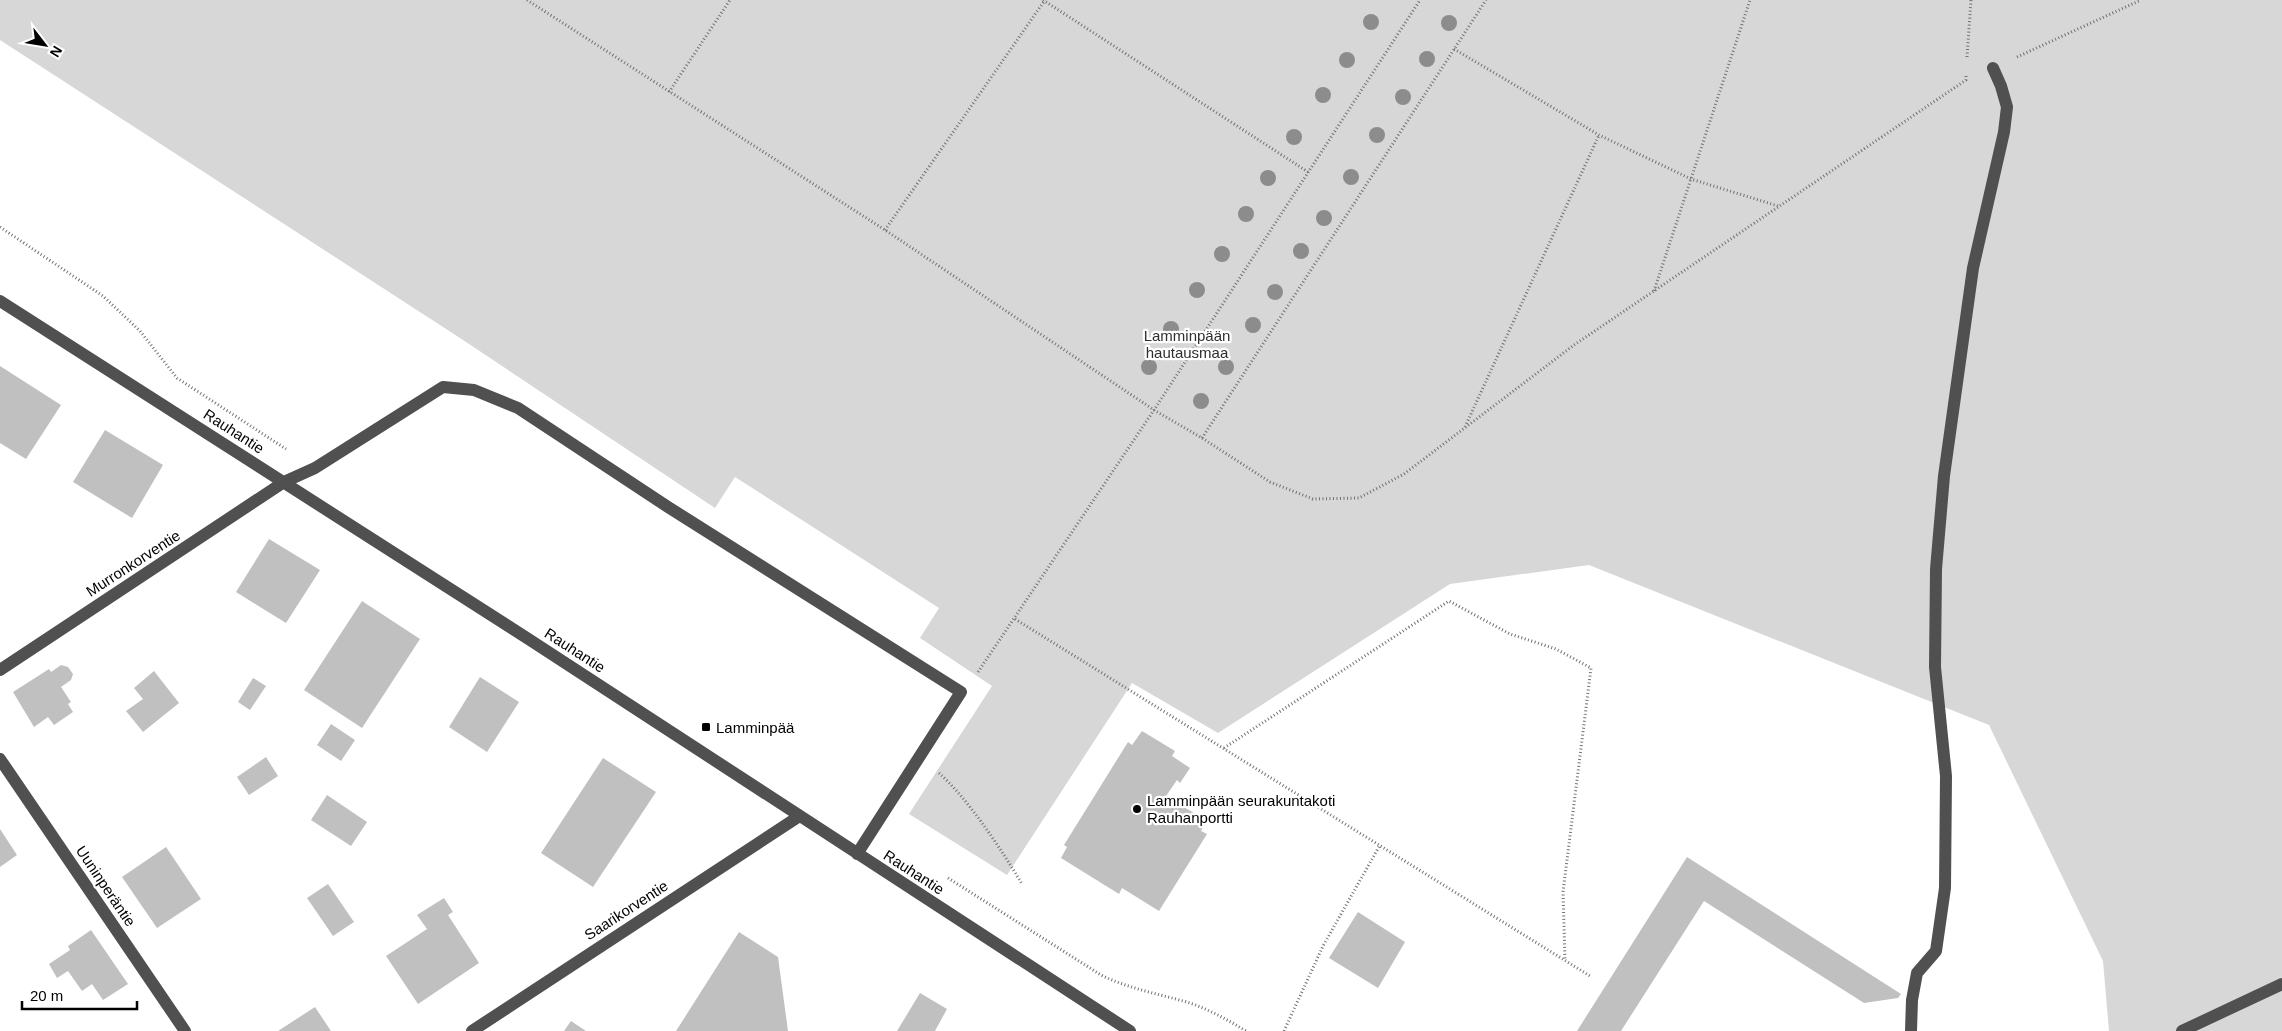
<svg xmlns="http://www.w3.org/2000/svg" width="2282" height="1031" font-family="Arial,sans-serif">
	<style>
		.green { fill: #d7d7d7 }
		.building { fill: #c0c0c0 }
		.lines { fill: none; stroke-linecap: round; stroke-linejoin: round }
		.path { stroke: #727272; stroke-width: 3; stroke-dasharray: 1 2.5; stroke-linecap: butt }
		.minor { stroke: #505050; stroke-width: 12 }
		.tree { fill: #8c8c8c }
		.poi-dot { fill: #000; stroke: #fff; stroke-width: 2 }
		.labels { text-anchor: middle; dominant-baseline: central; stroke-width: 4.5; stroke-linejoin: round; paint-order: stroke }
		.park-label { font-size: 15px; fill: #2e2e2e; stroke: #fff }
		.street-label { font-size: 15px; fill: #000; stroke: #fff }
		.poi-label { font-size: 15px; fill: #000; stroke: #fff; text-anchor: start }
	</style>
	<rect width="100%" height="100%" fill="#fff"/>
	<path class="green" d="M0 0H2282V1031H2109L2103 961 1989 725 1589 565 1450 584 1218 733 1132 683 1007 875 909 814 992 686 920 638 939 608 735 477 715 508 460 338 0 40Z"/>
	<path class="building" d="M0 366 61 405 26 459 0 443Z
		M105 430 163 465 132 518 73 482Z
		M269 539 320 570 286 623 236 592Z
		M362 601 420 639 362 728 304 690Z
		M61 665 68 667 73 674 71 680 61 687 71 702 68 704 73 712 54 725 48 717 34 727 13 692 49 669 51 672Z
		M154 671 179 703 143 732 126 711 143 699 134 688Z
		M480 677 519 702 487 752 449 727Z
		M253 678 266 686 250 710 238 702Z
		M331 724 355 740 341 761 317 745Z
		M1142 731 1175 751 1172 756 1190 768 1180 783 1177 780 1166 796 1207 821 1201 831 1207 834 1159 911 1122 888 1119 894 1061 858 1067 847 1064 845 1128 742 1132 745Z
		M266 757 278 776 249 795 237 777Z
		M603 758 656 792 593 887 541 853Z
		M327 795 367 822 351 846 311 820Z
		M0 829 17 855 0 867Z
		M166 847 201 899 157 928 122 877Z
		M1687 857 1901 994 1898 998 1864 1003 1704 901 1621 1031H1577Z
		M328 884 354 922 333 936 307 898Z
		M444 898 453 912 448 915 479 963 418 1004 386 956 427 929 417 915Z
		M1358 912 1405 942 1378 988 1329 958Z
		M91 930 128 984 103 1000 92 984 82 991 68 971 57 978 49 964 70 950 68 946Z
		M739 932 778 957 788 1031H676Z
		M920 993 947 1009 935 1031H897Z
		M315 1007 331 1031H278Z
		M571 1021 586 1031H564Z"/>
	<g class="lines">
		<path class="path" d="M527 0 885 230 1154 410 1202 438 1270 482 1313 499 1359 498 1404 474 1574 345 1966 80V75
			M1043 0 1308 172
			M1454 49 1599 135 1691 179 1778 206
			M1967 57 1971 0
			M2017 57 2141 0
			M669 92 730 0
			M0 227 103 296 140 331 177 378 286 449
			M885 230 1045 0
			M1654 291 1750 0
			M1465 427 1599 135
			M1202 438 1486 0
			M1015 619 1590 976
			M978 672 1154 410 1420 0
			M1224 748 1449 601 1510 634 1556 649 1591 668 1563 892 1565 960
			M939 773C969 800 1001 849 1022 884
			M948 878 1101 975C1129 989 1160 994 1190 1003 1210 1010 1228 1020 1246 1031
			M1284 1031 1323 946 1380 845"/>
		<path class="minor" d="M0 301 530 640 1130 1031
			M0 670 284 482 315 468 443 387 474 390 518 408 668 507 961 692 857 854
			M0 759 185 1031
			M472 1031 798 817
			M1911 1031 1912 1000 1917 973 1936 951 1945 888 1946 776 1935 667 1936 569 1944 476 1973 268 2004 132 2007 107 2001 86 1993 68
			M2182 1031 2282 984"/>
	</g>
	<g class="tree">
		<circle cx="1371" cy="22" r="8"/>
		<circle cx="1449" cy="23" r="8"/>
		<circle cx="1427" cy="59" r="8"/>
		<circle cx="1347" cy="60" r="8"/>
		<circle cx="1323" cy="95" r="8"/>
		<circle cx="1403" cy="97" r="8"/>
		<circle cx="1377" cy="135" r="8"/>
		<circle cx="1294" cy="137" r="8"/>
		<circle cx="1351" cy="177" r="8"/>
		<circle cx="1268" cy="178" r="8"/>
		<circle cx="1246" cy="214" r="8"/>
		<circle cx="1324" cy="218" r="8"/>
		<circle cx="1301" cy="251" r="8"/>
		<circle cx="1222" cy="254" r="8"/>
		<circle cx="1197" cy="290" r="8"/>
		<circle cx="1275" cy="292" r="8"/>
		<circle cx="1253" cy="325" r="8"/>
		<circle cx="1171" cy="329" r="8"/>
		<circle cx="1149" cy="367" r="8"/>
		<circle cx="1226" cy="367" r="8"/>
		<circle cx="1201" cy="401" r="8"/>
	</g>
	<g class="poi-dot">
		<rect x="701" y="722" width="10" height="10" rx="2.5"/>
		<circle cx="1137" cy="809" r="5"/>
	</g>
	<g class="labels">
		<g class="park-label">
			<text x="1187" y="335">Lamminpään<tspan x="1187" dy="17">hautausmaa</tspan></text>
		</g>
		<g class="street-label">
			<text transform="translate(234 431) rotate(33)">Rauhantie</text>
			<text transform="translate(133 563) rotate(-33)">Murronkorventie</text>
			<text transform="translate(575 650) rotate(33)">Rauhantie</text>
			<text transform="translate(914 872) rotate(33)">Rauhantie</text>
			<text transform="translate(106 886) rotate(56)">Uuninperäntie</text>
			<text transform="translate(626 910) rotate(-33)">Saarikorventie</text>
		</g>
		<g class="poi-label">
			<text x="716" y="727">Lamminpää</text>
			<text x="1147" y="800">Lamminpään seurakuntakoti<tspan x="1147" dy="17">Rauhanportti</tspan></text>
		</g>
	</g>
	<g transform="translate(45 45) rotate(121)" stroke="#ffffff" stroke-width="4" paint-order="stroke">
	<path d="M0-4L9 19L0 12L-9 19Z" fill="#000000"/>
	<text y="-8" font-size="14" font-weight="bold" text-anchor="middle" fill="#000000">N</text>
	</g>
	<path d="M22 1001v8h115v-8" fill="none" stroke="#000000" stroke-width="2.5"/>
	<text x="30" y="1001" font-size="15" fill="#000000" stroke="#ffffff" stroke-width="4" paint-order="stroke">20 m</text>
</svg>
